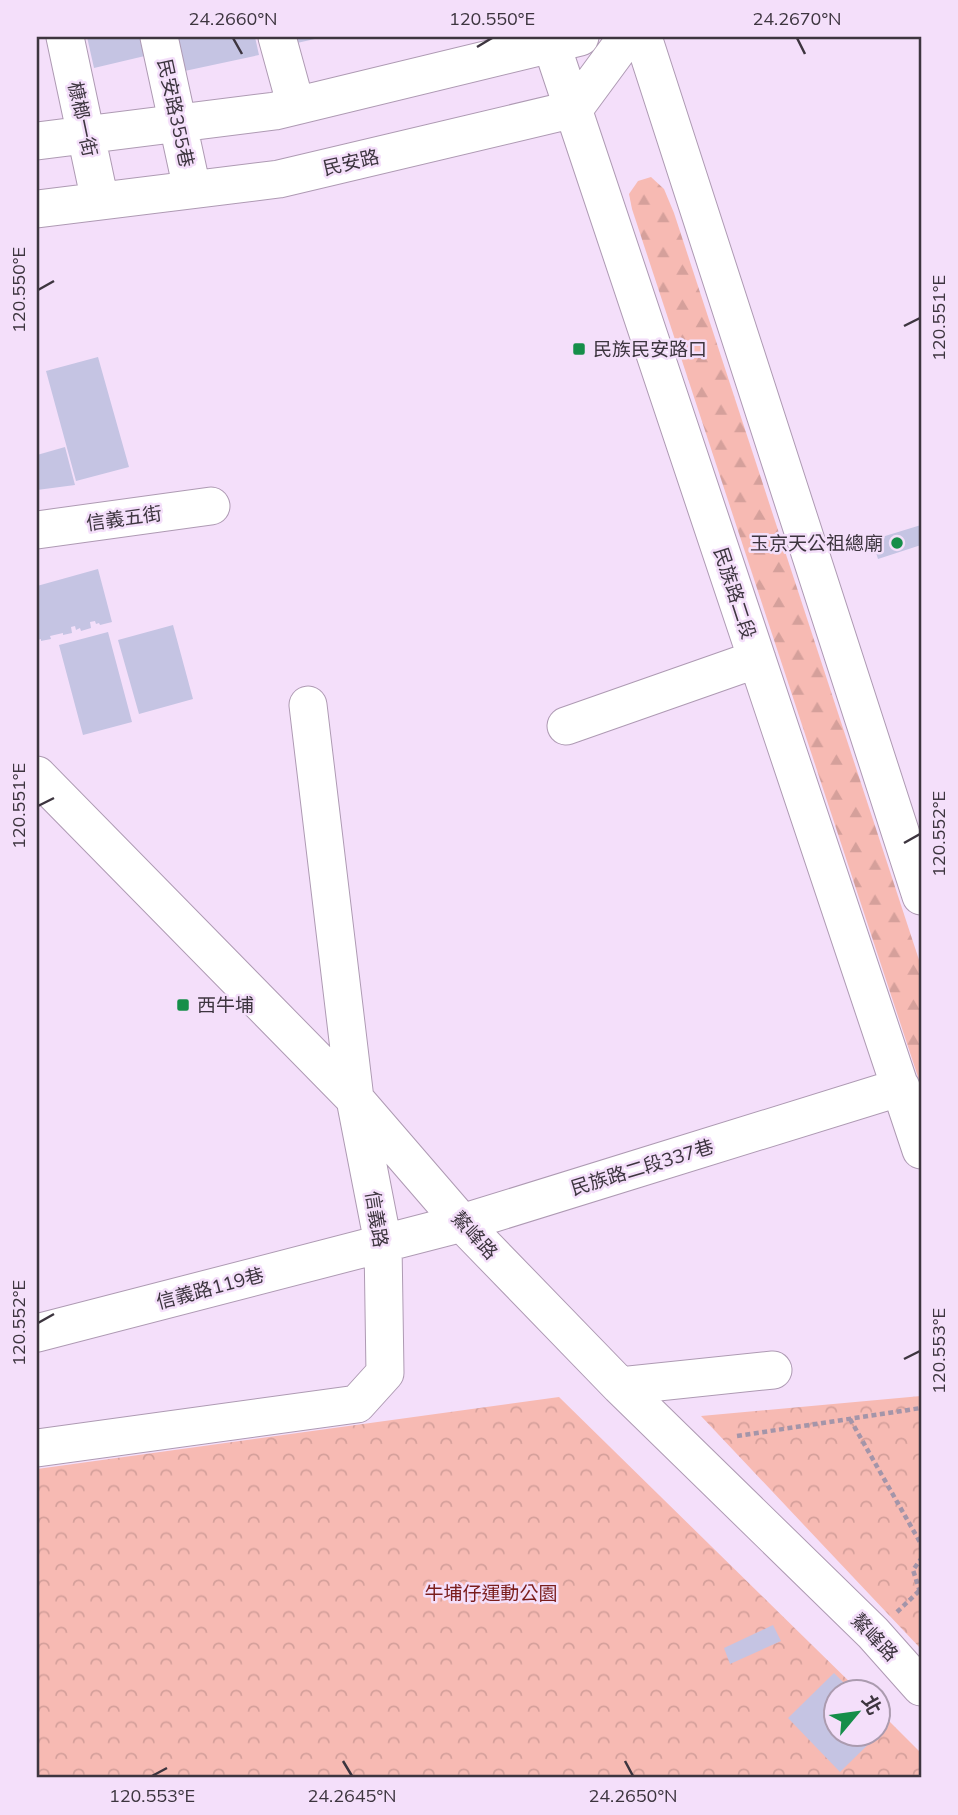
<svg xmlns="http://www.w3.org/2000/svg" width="958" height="1815" font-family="Mulish,'Noto Sans TC',sans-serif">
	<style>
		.forest { fill: url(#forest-firs) }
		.park { fill: url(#park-crowns) }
		.building { fill: #c5c4e3 }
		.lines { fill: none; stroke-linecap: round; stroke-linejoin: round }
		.minor-casing { stroke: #ae9ab3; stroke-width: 39 }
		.path { stroke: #a495a9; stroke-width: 4.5; stroke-dasharray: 5 3.5; stroke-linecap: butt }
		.minor { stroke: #fff; stroke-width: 37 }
		.ticks { fill: none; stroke: #3d353f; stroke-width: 2.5 }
		.poi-dot { fill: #158e49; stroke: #f4dffa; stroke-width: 2.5 }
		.labels { text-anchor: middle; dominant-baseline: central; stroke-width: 5; stroke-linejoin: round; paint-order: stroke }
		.street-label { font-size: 19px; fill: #3d353f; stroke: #f4dffa }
		.poi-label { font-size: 19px; fill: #3d353f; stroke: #f4dffa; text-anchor: start }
		.park-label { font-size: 19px; fill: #7a1d1c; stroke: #f4dffa }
		.neatline { fill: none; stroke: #3d353f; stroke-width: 2.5 }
		.ticks-label { font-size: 18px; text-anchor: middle; fill: #3d353f }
	</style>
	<defs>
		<pattern id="forest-firs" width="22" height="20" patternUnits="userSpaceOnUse" patternTransform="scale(1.75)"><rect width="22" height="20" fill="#f7bab3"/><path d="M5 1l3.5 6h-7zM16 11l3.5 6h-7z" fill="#d5a09b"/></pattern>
		<pattern id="park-crowns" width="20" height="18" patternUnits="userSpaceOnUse" patternTransform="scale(1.75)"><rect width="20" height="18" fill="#f7bab3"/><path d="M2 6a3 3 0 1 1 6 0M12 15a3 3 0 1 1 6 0" fill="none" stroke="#d5a09b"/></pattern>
	</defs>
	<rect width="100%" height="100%" fill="#f4dffa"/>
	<path class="forest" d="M651 177 664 189 674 213 921 966V1086L632 209 629 194 638 181Z"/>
	<path class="park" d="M921 1396V1649L701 1416Z
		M559 1397 860 1692H836V1734H878V1710L921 1753V1778H37V1469Z"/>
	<path class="building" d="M87 37H145L149 55 94 68Z
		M173 37H255L259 55 180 72Z
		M295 37H319V38L297 43Z
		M98 357 129 467 76 481 46 371Z
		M65 447 75 485 37 490V455Z
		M921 525V545L878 559 872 540Z
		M98 569 112 622 100 625 99 623 96 624 95 621 90 622 91 628 81 631 80 628 76 630 75 626 71 627 72 633 63 635V633L50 636 51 639 41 641V639L37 640V586Z
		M173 625 193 699 139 714 118 640Z
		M108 632 132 722 83 735 59 645Z
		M773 1625 781 1641 730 1664 724 1648Z
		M834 1673 853 1692H836V1734H878V1718L886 1727 840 1772 788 1718Z"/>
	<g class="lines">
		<g class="minor-casing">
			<path id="minor" d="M65 37 100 201
				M159 37 192 189
				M277 37 296 106
				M549 37 921 1150
				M643 37 921 896
				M37 141 275 111 580 37
				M37 209 279 179 574 109 627 37
				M37 530 211 506
				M566 726 757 659
				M37 775 355 1099 462 1223 620 1386 873 1633 921 1687
				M37 1333 462 1223 901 1087
				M620 1386 773 1370
				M37 1448 357 1404 385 1373 383 1243 355 1099 308 705"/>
		</g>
		<path class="path" d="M850 1419 921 1544
			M737 1436 921 1408
			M920 1592 913 1570 921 1559
			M897 1612 919 1591"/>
		<use href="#minor" class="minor"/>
	</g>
	<path class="ticks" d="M233 38 242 54M797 38 805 54M477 47 492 38M38 290 54 281M904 326 920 318M38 806 54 798M904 843 920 834M38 1323 54 1314M904 1359 920 1351M343 1761 352 1776M625 1761 633 1776M152 1776 167 1768"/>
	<g class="poi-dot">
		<rect x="572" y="342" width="14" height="14" rx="3.5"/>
		<circle cx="897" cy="543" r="7"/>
		<rect x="176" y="998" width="14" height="14" rx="3.5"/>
	</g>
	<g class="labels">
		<g class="street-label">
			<text transform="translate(176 113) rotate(78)">民安路355巷</text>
			<text transform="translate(83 119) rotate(78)">槺榔一街</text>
			<text transform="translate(351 162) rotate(-13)">民安路</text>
			<text transform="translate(124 518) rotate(-8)">信義五街</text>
			<text transform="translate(735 593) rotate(72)">民族路二段</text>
			<text transform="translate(642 1167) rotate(-17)">民族路二段337巷</text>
			<text transform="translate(377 1219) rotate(81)">信義路</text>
			<text transform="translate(475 1235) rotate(47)">鰲峰路</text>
			<text transform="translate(210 1288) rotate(-15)">信義路119巷</text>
			<text transform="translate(875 1637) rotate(46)">鰲峰路</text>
		</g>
		<g class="poi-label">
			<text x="593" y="349">民族民安路口</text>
			<text x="883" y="543" text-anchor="end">玉京天公祖總廟</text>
			<text x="197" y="1005">西牛埔</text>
		</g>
		<g class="park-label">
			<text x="491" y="1593">牛埔仔運動公園</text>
		</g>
	</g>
	<rect width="958" height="1815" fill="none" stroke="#f4dffa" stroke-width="77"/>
	<g transform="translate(857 1713) rotate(61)"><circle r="33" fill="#f4dffa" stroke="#ab9baf" stroke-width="2"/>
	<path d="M0-5L12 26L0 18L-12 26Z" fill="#158e49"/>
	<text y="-10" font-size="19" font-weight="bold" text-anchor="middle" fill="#3d353f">北</text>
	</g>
	<rect x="38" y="38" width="882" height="1738" class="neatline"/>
	<g class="ticks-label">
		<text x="233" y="25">24.2660°N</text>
		<text x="492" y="25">120.550°E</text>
		<text x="797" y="25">24.2670°N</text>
		<text transform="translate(19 290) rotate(-90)" y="6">120.550°E</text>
		<text transform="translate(939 318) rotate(-90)" y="6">120.551°E</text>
		<text transform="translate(19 806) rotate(-90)" y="6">120.551°E</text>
		<text transform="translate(939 834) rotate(-90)" y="6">120.552°E</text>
		<text transform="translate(19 1323) rotate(-90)" y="6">120.552°E</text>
		<text transform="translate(939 1351) rotate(-90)" y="6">120.553°E</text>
		<text x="152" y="1802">120.553°E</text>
		<text x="352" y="1802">24.2645°N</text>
		<text x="633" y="1802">24.2650°N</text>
	</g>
</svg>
